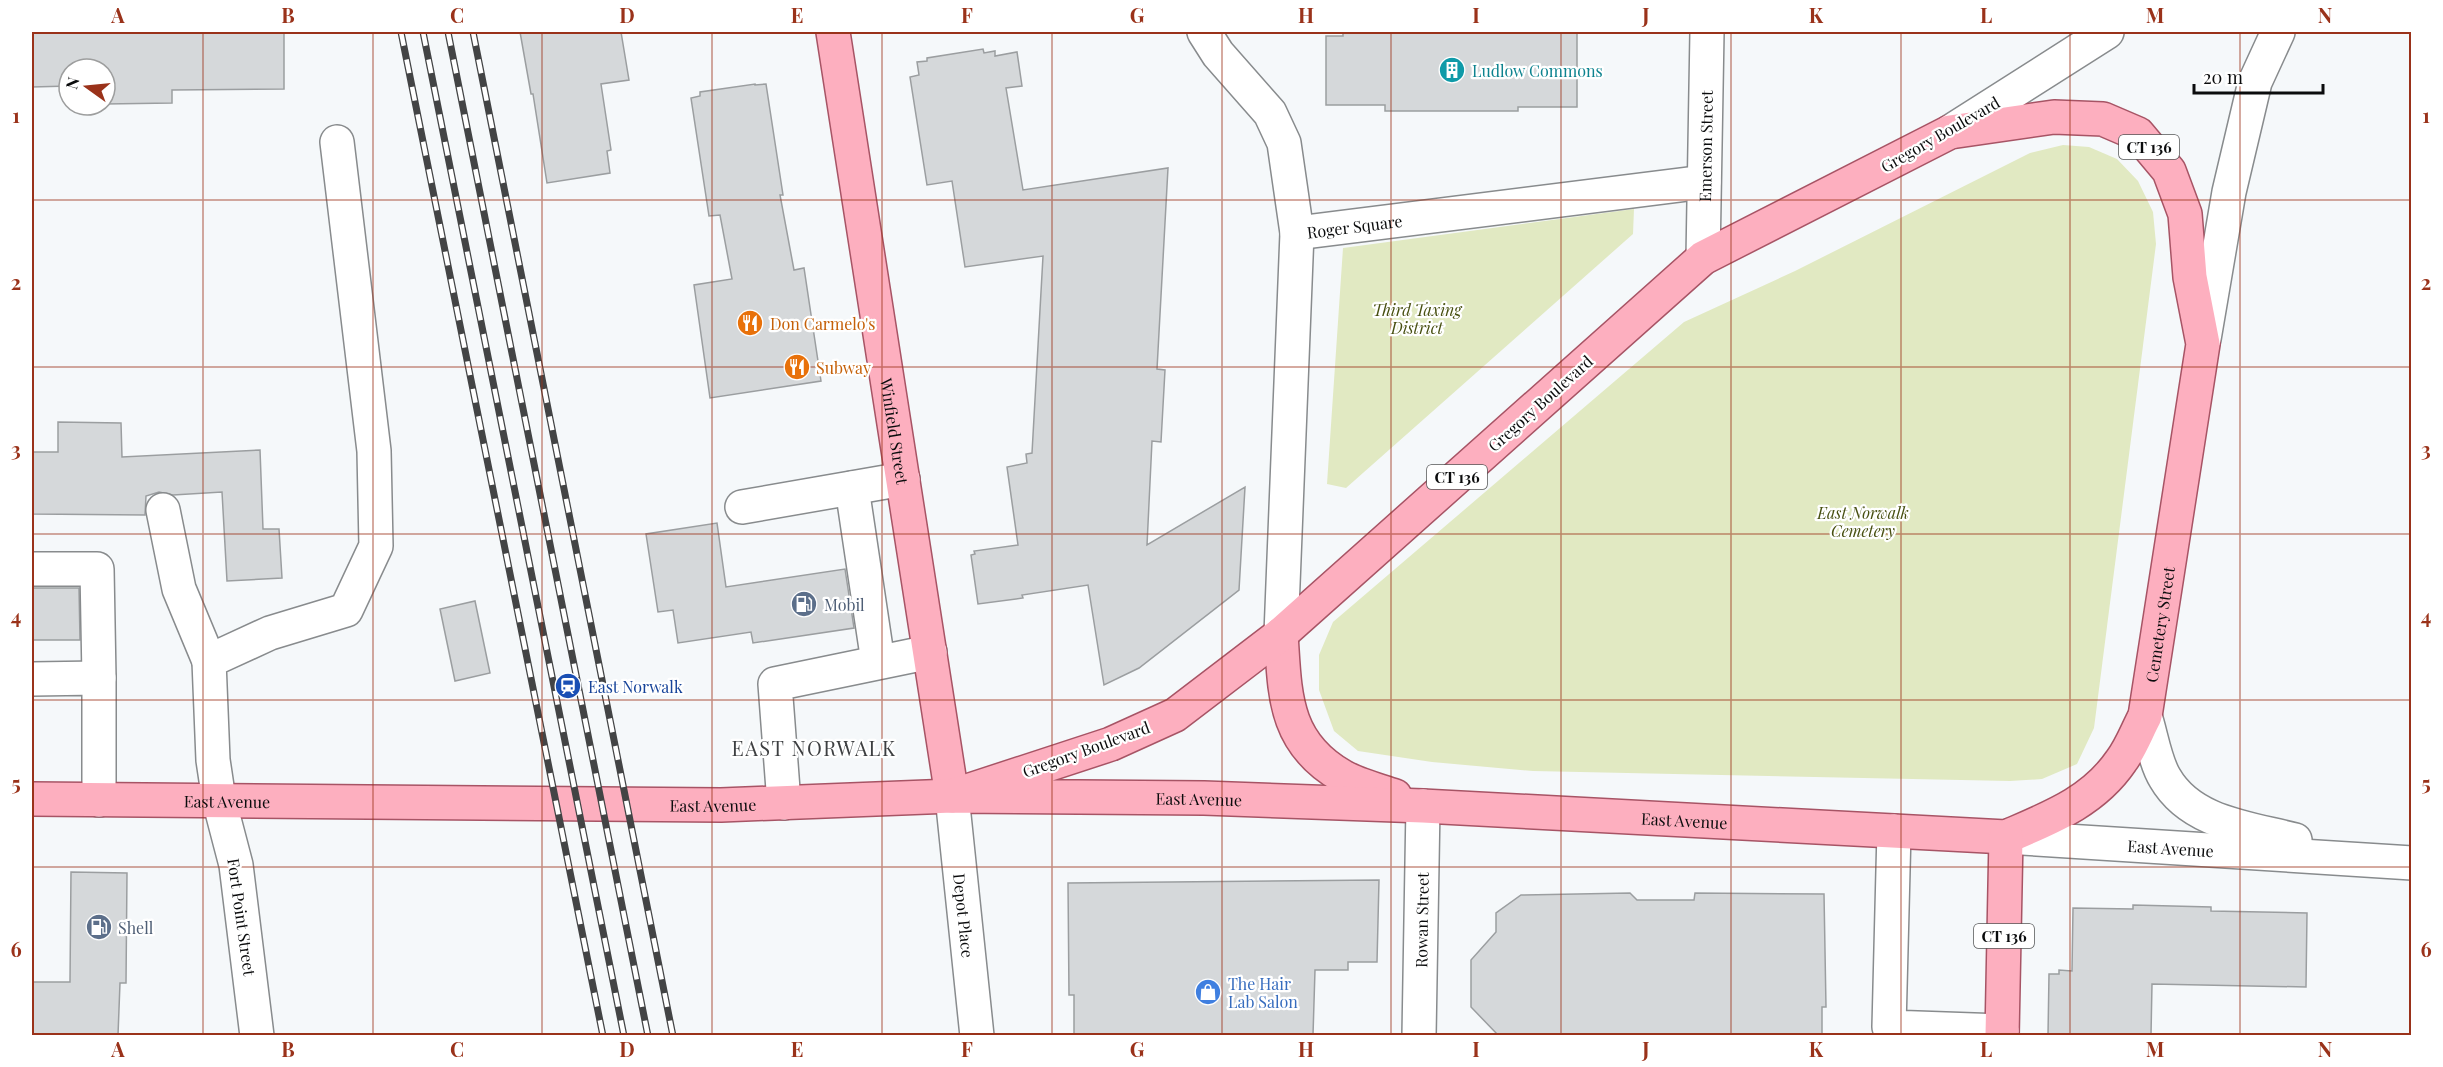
<svg xmlns="http://www.w3.org/2000/svg" width="2443" height="1067" font-family="'Playfair Display',serif">
	<style>
		.green { fill: #e1e9c2 }
		.building { fill: #d5d8da; stroke: #9b9ea0; stroke-width: 1.5 }
		.lines { fill: none; stroke-linecap: round; stroke-linejoin: round }
		.minor-casing { stroke: #888b8d; stroke-width: 36 }
		.major-casing { stroke: #a75465; stroke-width: 36 }
		.minor { stroke: #fff; stroke-width: 33 }
		.major { stroke: #fdafbf; stroke-width: 33 }
		.rail-casing { stroke: #434445; stroke-width: 7 }
		.rail { stroke: #fff; stroke-width: 4.5; stroke-dasharray: 14; stroke-linecap: butt }
		.grid { fill: none; stroke: #9a321a; stroke-width: 1.5; stroke-opacity: 0.55 }
		.labels { text-anchor: middle; dominant-baseline: central; stroke-width: 4.5; stroke-linejoin: round; paint-order: stroke }
		.shield { fill: #fff; stroke: #545556; stroke-width: 1.5 }
		.shield-label { font-size: 15px; font-weight: bold; fill: #0b0c0d }
		.culture-label { font-size: 16px; fill: #0d838f; stroke: #fff; text-anchor: start }
		.street-label { font-size: 16px; fill: #0b0c0d; stroke: #fff }
		.park-label { font-size: 16px; font-style: italic; fill: #474f10; stroke: #fff }
		.food-label { font-size: 16px; fill: #c56008; stroke: #fff; text-anchor: start }
		.service-label { font-size: 16px; fill: #4e5e75; stroke: #fff; text-anchor: start }
		.transit-label { font-size: 16px; fill: #164399; stroke: #fff; text-anchor: start }
		.shop-label { font-size: 16px; fill: #366cbe; stroke: #fff; text-anchor: start }
		.quarter-label { font-size: 20px; letter-spacing: 1.5px; fill: #3d3f41; stroke: #fff }
		.neatline { fill: none; stroke: #9a321a; stroke-width: 2 }
		.grid-label { font-size: 20px; text-anchor: middle; font-weight: bold; fill: #9a321a }
	</style>
	<rect width="100%" height="100%" fill="#f5f8fa"/>
	<path class="green" d="M2063 145 2089 147 2117 159 2138 181 2153 212 2156 244 2094 728 2077 764 2042 779 2010 781 1533 771 1432 762 1358 751 1334 731 1319 690V655L1333 622 1684 322 1795 271 2030 153Z
		M1634 209 1633 234 1346 488 1327 484 1343 248Z"/>
	<path class="building" d="M32 32 284 33V89L172 90V103L105 104V69H69V86L32 87Z
		M520 32H621L629 80 601 84 611 150 607 151 610 173 547 183 533 94H531Z
		M1343 32H1577V107H1518V111H1385V105H1326V36H1343Z
		M983 49 984 53 995 51V56L1017 52 1022 86 1006 88 1023 190 1168 168 1157 369 1165 370 1161 442 1152 441 1147 545 1245 487 1239 590 1139 668 1104 685 1088 585 1022 595 1023 598 978 604 971 555 975 554 974 551 1018 545 1007 467 1027 463 1026 454 1032 453 1043 256 965 267 952 181 927 185 910 77 919 75 917 62 927 61V58Z
		M755 84V85L766 84 783 195H780L794 270 804 268 821 381 710 398 694 285 732 279 720 215 709 216 691 98 700 96V92Z
		M58 422 121 423 122 457 260 450 263 529H279L282 578 227 581 222 492 173 495 159 492 146 496 145 515 32 514V452H58Z
		M717 523 726 587 845 569 854 628 753 643 751 632 678 643 673 610 658 612 646 534Z
		M32 588H79L80 640H32Z
		M475 601 490 673 455 681 440 609Z
		M71 872 127 873 126 983H120L118 1035H32V982H70Z
		M1379 880 1377 962H1348V970H1315L1313 1035H1074V995H1069L1068 883Z
		M1630 893 1637 900H1694L1695 893 1824 894 1826 1007H1822V1035H1498L1471 1007V960L1496 932V913L1521 895Z
		M2133 905 2211 907V911L2307 913 2306 987 2152 984 2151 1035H2048L2049 974H2059V970L2072 971 2073 908 2133 909Z"/>
	<g class="lines">
		<g class="minor-casing">
			<g id="minor">
				<path d="M1204 32 1218 54 1270 113 1284 143 1297 233 1281 634"/>
				<path d="M1950 132 2107 32"/>
				<path id="s1" d="M1297 233 1704 182"/>
				<path id="s2" d="M1703 258 1707 32"/>
				<path d="M2204 339 2229 192 2255 82 2278 32"/>
				<path d="M852 488 878 662"/>
				<path d="M742 507 903 479"/>
				<path d="M163 510 179 589 209 661"/>
				<path d="M32 569H97L99 678"/>
				<path d="M32 679 99 678V800"/>
				<path d="M2145 716C2151 734 2155 762 2165 778 2191 823 2248 828 2295 840"/>
				<path id="s3" d="M952 796 977 1036"/>
				<path d="M784 803 775 684 930 652"/>
				<path d="M1894 831 1889 1027 2002 1031"/>
				<path id="s4" d="M2006 837 2412 863"/>
				<path d="M257 1036 236 865 219 800 213 760 209 661 270 633 346 610 376 546 374 451 337 142"/>
				<path id="s5" d="M1419 1036 1423 806"/>
			</g>
		</g>
		<g class="major-casing">
			<g id="major">
				<path id="s6" d="M833 32 952 796"/>
				<path d="M1281 634C1285 693 1283 742 1342 776 1357 785 1378 790 1395 796"/>
				<path id="s7" d="M32 799 721 805 952 796 1204 798 1423 806 2006 837C2050 818 2093 802 2121 761 2131 748 2137 731 2145 716L2203 344 2190 277 2185 214 2169 171 2138 134 2103 119 2054 117 1950 132 1703 258 1281 634 1175 715 1111 744 952 796"/>
				<path d="M2002 1036 2006 837"/>
			</g>
		</g>
		<use href="#minor" class="minor"/>
		<use href="#major" class="major"/>
		<g class="rail-casing">
			<path id="rail" d="M401 32 603 1036
				M423 32 624 1036
				M448 32 648 1036
				M473 32 673 1036"/>
		</g>
		<use href="#rail" class="rail"/>
	</g>
	<path class="grid" d="M203 32V1036M373 32V1036M542 32V1036M712 32V1036M882 32V1036M1052 32V1036M1222 32V1036M1391 32V1036M1561 32V1036M1731 32V1036M1901 32V1036M2070 32V1036M2240 32V1036M32 200H2412M32 367H2412M32 534H2412M32 700H2412M32 867H2412"/>
	<defs>
		<g id="building-disc" transform="scale(1.35)"><circle r="9.5" fill="#0f9aa8" stroke="#fff"/><path d="M-4-6H4V6H1V3H-1V6H-4ZM-2.5-4.3h1.7v1.8h-1.7ZM.8-4.3h1.7v1.8H.8ZM-2.5-1h1.7V.8h-1.7ZM.8-1h1.7V.8H.8Z" fill="#fff"/></g>
		<g id="restaurant-disc" transform="scale(1.35)"><circle r="9.5" fill="#e8710a" stroke="#fff"/><path d="M-5-6h1v4h1v-4h1v4h1v-4h1v5L-1.5 .5V6h-2V.5L-5-1ZM5-6V6H3V1.5H1.5Q1.5-4 5-6Z" fill="#fff"/></g>
		<g id="fuel-disc" transform="scale(1.35)"><circle r="9.5" fill="#5c6f8a" stroke="#fff"/><path d="M-5.5-6h7V0h2V4h1.3V-2.5L3-4.5l.8-.8L6-3V5H2.5V1h-1V6h-7ZM-4.2-4.7v3.2H.2V-4.7Z" fill="#fff"/></g>
		<g id="station-disc" transform="scale(1.35)"><circle r="9.5" fill="#1a4fb4" stroke="#fff"/><path d="M-3-6H3Q5-6 5-4V2Q5 4 3 4L4.5 6H3L1.5 4h-3L-3 6H-4.5L-3 4Q-5 4-5 2V-4Q-5-6-3-6ZM-3.5-4v3h7v-3ZM-3.5 1v1.5H-2V1ZM2 1v1.5H3.5V1Z" fill="#fff"/></g>
		<g id="shop-disc" transform="scale(1.35)"><circle r="9.5" fill="#3f7fe0" stroke="#fff"/><path d="M-5-2.5h2.3a2.7 3.5 0 0 1 5.4 0H5L5.5 6h-11ZM-1.5-2.5h3a1.5 2.3 0 0 0-3 0Z" fill="#fff"/></g>
	</defs>
	<g fill-rule="evenodd">
		<use href="#building-disc" x="1452" y="70"/>
		<use href="#restaurant-disc" x="750" y="323"/>
		<use href="#restaurant-disc" x="797" y="367"/>
		<use href="#fuel-disc" x="804" y="604"/>
		<use href="#station-disc" x="568" y="686"/>
		<use href="#fuel-disc" x="99" y="927"/>
		<use href="#shop-disc" x="1208" y="992"/>
	</g>
	<g class="labels">
		<g class="shield">
			<rect x="2119" y="135" width="60" height="24" rx="4.5"/>
			<rect x="1427" y="465" width="60" height="24" rx="4.5"/>
			<rect x="1974" y="924" width="60" height="24" rx="4.5"/>
		</g>
		<g class="shield-label">
			<text x="2149" y="147">CT 136</text>
			<text x="1457" y="477">CT 136</text>
			<text x="2004" y="936">CT 136</text>
		</g>
		<g class="culture-label">
			<text x="1472" y="70">Ludlow Commons</text>
		</g>
		<g class="street-label">
			<text transform="translate(1940 134) rotate(-30)">Gregory Boulevard</text>
			<text stroke="none"><textPath href="#s2" startOffset="112">Emerson Street</textPath></text>
			<text stroke="none"><textPath href="#s1" startOffset="58">Roger Square</textPath></text>
			<text transform="translate(1540 403) rotate(-42)">Gregory Boulevard</text>
			<text stroke="none"><textPath href="#s6" startOffset="404">Winfield Street</textPath></text>
			<text stroke="none"><textPath href="#s7" startOffset="2259">Cemetery Street</textPath></text>
			<text transform="translate(1086 749) rotate(-20)">Gregory Boulevard</text>
			<text stroke="none"><textPath href="#s7" startOffset="1167">East Avenue</textPath></text>
			<text stroke="none"><textPath href="#s7" startOffset="195">East Avenue</textPath></text>
			<text stroke="none"><textPath href="#s7" startOffset="681">East Avenue</textPath></text>
			<text stroke="none"><textPath href="#s7" startOffset="1653">East Avenue</textPath></text>
			<text stroke="none"><textPath href="#s4" startOffset="165">East Avenue</textPath></text>
			<text stroke="none"><textPath href="#s3" startOffset="120">Depot Place</textPath></text>
			<text transform="translate(242 917) rotate(82)">Fort Point Street</text>
			<text stroke="none"><textPath href="#s5" startOffset="116">Rowan Street</textPath></text>
		</g>
		<g class="park-label">
			<text x="1417" y="309">Third Taxing<tspan x="1417" dy="18">District</tspan></text>
			<text x="1863" y="512">East Norwalk<tspan x="1863" dy="18">Cemetery</tspan></text>
		</g>
		<g class="food-label">
			<text x="770" y="323">Don Carmelo's</text>
			<text x="816" y="367">Subway</text>
		</g>
		<g class="service-label">
			<text x="824" y="604">Mobil</text>
			<text x="118" y="927">Shell</text>
		</g>
		<g class="transit-label">
			<text x="588" y="686">East Norwalk</text>
		</g>
		<g class="shop-label">
			<text x="1228" y="983">The Hair<tspan x="1228" dy="18">Lab Salon</tspan></text>
		</g>
		<g class="quarter-label">
			<text x="814" y="747">EAST NORWALK</text>
		</g>
	</g>
	<rect width="2443" height="1067" fill="none" stroke="#ffffff" stroke-width="66"/>
	<g transform="translate(87 87) rotate(285)"><circle r="28" fill="#ffffff" stroke="#9d9e9e" stroke-width="1.5"/>
	<path d="M0-4.5L10 22L0 15L-10 22Z" fill="#9a321a"/>
	<text y="-9" font-size="16" font-weight="bold" text-anchor="middle" fill="#0b0c0d">N</text>
	</g>
	<path d="M2194 84v9h129v-9" fill="none" stroke="#0b0c0d" stroke-width="3"/>
	<text x="2203" y="84" font-size="18" fill="#0b0c0d" stroke="#ffffff" stroke-width="4.5" paint-order="stroke">20 m</text>
	<rect x="33" y="33" width="2377" height="1001" class="neatline"/>
	<g class="grid-label">
		<text x="118" y="23">A</text>
		<text x="288" y="23">B</text>
		<text x="457" y="23">C</text>
		<text x="627" y="23">D</text>
		<text x="797" y="23">E</text>
		<text x="967" y="23">F</text>
		<text x="1137" y="23">G</text>
		<text x="1306" y="23">H</text>
		<text x="1476" y="23">I</text>
		<text x="1646" y="23">J</text>
		<text x="1816" y="23">K</text>
		<text x="1986" y="23">L</text>
		<text x="2155" y="23">M</text>
		<text x="2325" y="23">N</text>
		<text x="16" y="123">1</text>
		<text x="2426" y="123">1</text>
		<text x="16" y="290">2</text>
		<text x="2426" y="290">2</text>
		<text x="16" y="457">3</text>
		<text x="2426" y="457">3</text>
		<text x="16" y="624">4</text>
		<text x="2426" y="624">4</text>
		<text x="16" y="791">5</text>
		<text x="2426" y="791">5</text>
		<text x="16" y="957">6</text>
		<text x="2426" y="957">6</text>
		<text x="118" y="1057">A</text>
		<text x="288" y="1057">B</text>
		<text x="457" y="1057">C</text>
		<text x="627" y="1057">D</text>
		<text x="797" y="1057">E</text>
		<text x="967" y="1057">F</text>
		<text x="1137" y="1057">G</text>
		<text x="1306" y="1057">H</text>
		<text x="1476" y="1057">I</text>
		<text x="1646" y="1057">J</text>
		<text x="1816" y="1057">K</text>
		<text x="1986" y="1057">L</text>
		<text x="2155" y="1057">M</text>
		<text x="2325" y="1057">N</text>
	</g>
</svg>
